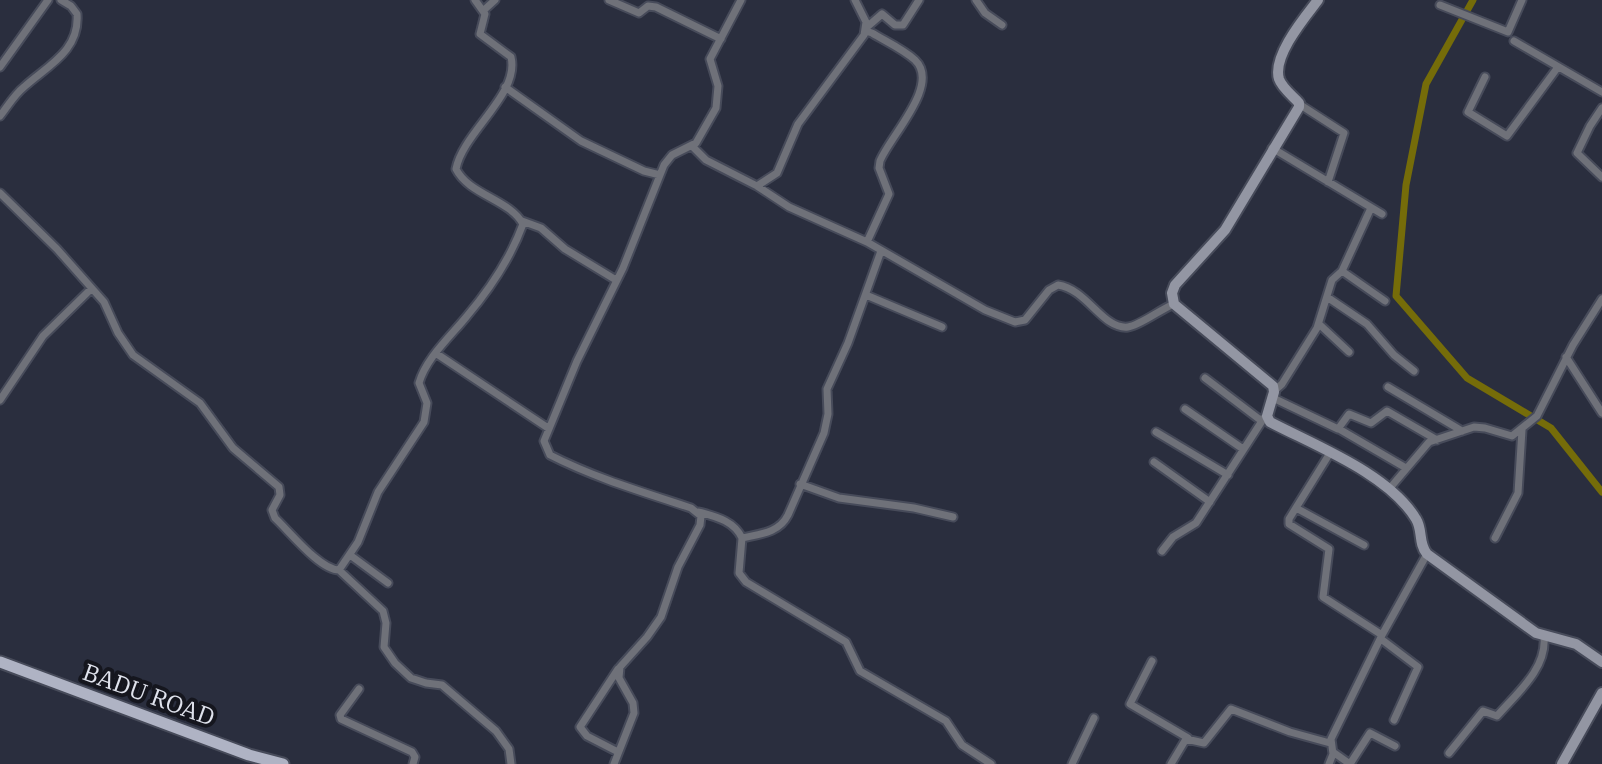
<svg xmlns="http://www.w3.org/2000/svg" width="1602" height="764" font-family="'IBM Plex Serif',serif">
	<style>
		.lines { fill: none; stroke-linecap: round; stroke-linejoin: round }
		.canal { stroke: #756c09; stroke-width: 7 }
		.street-casing { stroke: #474b5a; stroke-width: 11 }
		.secondary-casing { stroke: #474b5a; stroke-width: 14 }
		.primary-casing { stroke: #474b5a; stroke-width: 15 }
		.street { stroke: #6f7179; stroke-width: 7 }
		.secondary { stroke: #9396a3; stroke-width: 10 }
		.primary { stroke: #afb3c4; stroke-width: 11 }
		.labels { text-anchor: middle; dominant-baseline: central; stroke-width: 8; stroke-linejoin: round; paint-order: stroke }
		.street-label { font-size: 24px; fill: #e0e3ed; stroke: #15161e }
	</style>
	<rect width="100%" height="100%" fill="#2a2e3e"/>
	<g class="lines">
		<path class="canal" d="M1473 0 1426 84 1406 185 1396 296 1467 378 1551 428 1602 492"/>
		<g class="street-casing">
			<path id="street" d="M609 0 639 13 648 6 656 7 721 39
				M976 0 985 13 1002 25
				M1440 5 1508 32 1522 0
				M484 10 495 0
				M867 27 882 14 895 25H903L919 0
				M866 31 872 33C885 41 903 49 915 60 941 85 890 136 880 161L879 168 889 194 867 242
				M1514 41 1602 92
				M0 67 48 0
				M1485 77 1468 112 1507 136 1558 67
				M505 87 581 141 644 171 660 175
				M1299 104 1344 133 1328 182
				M1602 108 1590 126 1577 153 1602 177
				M0 116C8 106 14 95 24 87 47 66 80 51 77 14L71 6 61 0
				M692 146 706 160 757 186 789 207 867 242 985 310 1015 322 1025 320 1049 290 1058 285C1087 289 1103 330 1128 327 1139 326 1161 309 1174 304
				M1272 148 1382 214
				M757 186 777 173 798 124 864 35 866 22 855 0
				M0 193 57 249 104 302 118 333 133 355 200 403 233 448 279 487 280 495 272 510 275 518C290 532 320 570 339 570L358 542 378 492 424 422 427 403 419 383C426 358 451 336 467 316 489 290 511 257 523 224 509 199 469 195 456 169 463 132 520 94 511 57L480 34 485 14 475 0
				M1371 208 1342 271 1385 301
				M522 221 541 228 565 249 616 280
				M866 295 942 327
				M1327 297 1367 324 1394 355 1414 371
				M1319 324 1349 352
				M437 354 548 428
				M1566 357 1602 413
				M1205 378 1259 419H1266
				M1388 387 1462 431
				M1274 391 1282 384 1317 328 1332 280 1342 271
				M1273 398 1338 429 1349 414 1371 423 1387 411 1437 440
				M0 400 43 336 91 289
				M1185 409 1243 449
				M1339 429 1406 468
				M1156 432 1228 475
				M1330 453 1289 519V524L1329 549 1323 597 1382 635
				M1154 462 1210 502
				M800 484 839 498 914 508 953 517
				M1390 488 1429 442 1474 427 1485 428 1512 436 1537 416 1573 345 1602 299
				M1296 508 1364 545
				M699 512C717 517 734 521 742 538L739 573 746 582 846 642 860 671 946 721 962 745 991 764
				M742 538C760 534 779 533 788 515L824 433 828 414 827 389 848 343 881 251
				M1495 538 1518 493 1522 430
				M1162 551 1173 537 1196 523 1262 421
				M350 555 388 583
				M339 570 383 611 386 623 384 647 395 663 411 678 426 683 442 685 496 731 509 749 511 764
				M1381 639 1418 667 1394 720
				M1152 661 1130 704 1188 738
				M618 669 580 727 587 736 618 752
				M359 689 340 715 341 719 412 752 415 757 413 764
				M1333 752 1350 764 1370 733 1395 746
				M1449 753 1483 711 1497 716C1516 694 1547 669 1544 637
				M614 764 634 713 633 703 619 678 620 667 647 637 661 617 678 567 700 525 701 516 691 508C643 492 595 478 550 455L544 441 577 361 623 268 664 165 672 155 696 143 716 108 718 86 710 59 741 0
				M1072 764 1094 718
				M1171 764 1186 739 1204 743 1231 709 1290 732 1330 743
				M1329 764 1333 754 1331 739 1382 635 1427 554"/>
		</g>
		<g class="secondary-casing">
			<path id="secondary" d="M1318 0C1305 17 1272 56 1279 79 1282 88 1293 96 1299 103V107L1225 230 1175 285 1172 293 1174 304 1273 386 1274 392 1267 416 1270 422C1316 446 1389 474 1416 519 1423 530 1418 543 1427 554L1536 633 1576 644 1602 662
				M1562 764 1602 693"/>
		</g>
		<g class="primary-casing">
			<path id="primary" d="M0 662 249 755 283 764"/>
		</g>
		<use href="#street" class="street"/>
		<use href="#secondary" class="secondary"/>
		<use href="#primary" class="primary"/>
	</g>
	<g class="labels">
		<g class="street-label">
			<text transform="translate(149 694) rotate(20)">BADU ROAD</text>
		</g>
	</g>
</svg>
